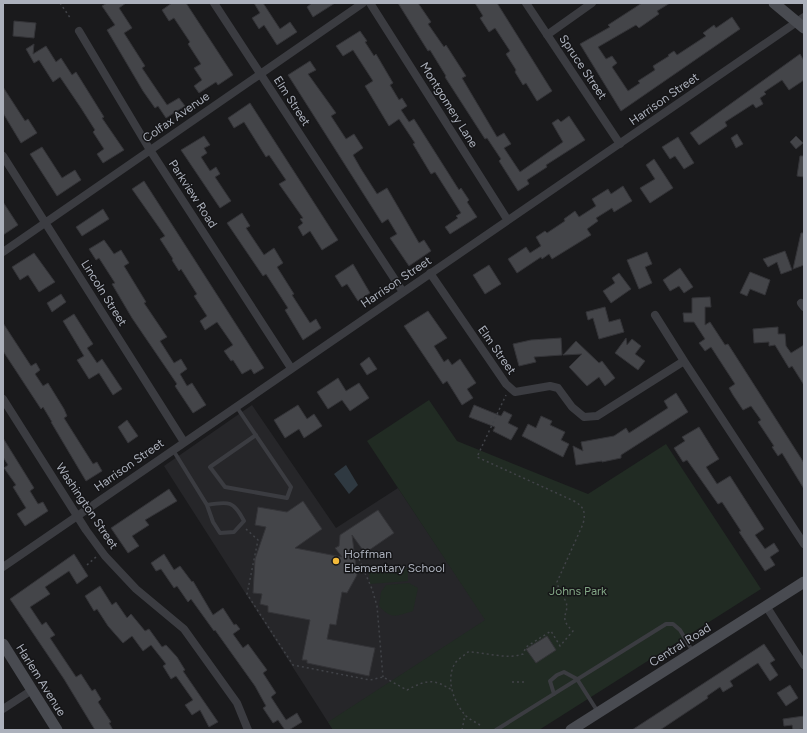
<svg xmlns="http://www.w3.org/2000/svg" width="807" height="733" font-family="Figtree,sans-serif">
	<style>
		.built { fill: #262629 }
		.green { fill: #212b23 }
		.water { fill: #2f3941 }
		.building { fill: #444549; stroke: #343438 }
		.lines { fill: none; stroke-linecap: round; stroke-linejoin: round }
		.path { stroke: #414348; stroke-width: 1.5; stroke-dasharray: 2 3; stroke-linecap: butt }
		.lane { stroke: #3b3c41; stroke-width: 4 }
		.street { stroke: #3b3c41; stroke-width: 8 }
		.secondary { stroke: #494b51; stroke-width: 11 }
		.poi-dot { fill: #f4ba3a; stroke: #151517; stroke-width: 1.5 }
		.labels { text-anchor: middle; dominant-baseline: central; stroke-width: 3; stroke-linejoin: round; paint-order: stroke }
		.street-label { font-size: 12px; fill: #acb1bc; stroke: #151517 }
		.poi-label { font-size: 12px; fill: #acb1bc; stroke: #151517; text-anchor: start }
		.park-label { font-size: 12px; fill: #83a786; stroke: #151517 }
	</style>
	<rect width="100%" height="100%" fill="#1a1a1c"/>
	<path class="built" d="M252 405 336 528 398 488 486 620 329 722 333 730 164 466Z"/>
	<path class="green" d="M429 400 457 441 588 494 666 444 761 589 539 730H333L328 722 485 620 367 441Z
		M408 568V581L370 584 369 572Z
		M409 583 418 588 413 611C396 616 392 620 379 606L381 592 386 585Z"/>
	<path class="water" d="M346 465 358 485 349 494 334 474Z"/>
	<path class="building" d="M107 3H126L119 8 132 28 124 33 145 66 142 68 167 105 179 98 185 106 166 118 158 106 155 108 143 91 107 30 115 25 102 6Z
		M172 3H186L233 75 218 85 216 82 199 93 194 86 202 80 194 68 201 64 188 44 190 42 174 18 169 21 162 10Z
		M254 3H263L280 29 290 22 297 32 277 45 264 25 259 29 252 18 260 13Z
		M312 3H335L313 17 307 7Z
		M398 3H418L431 22 428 24 444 47 446 45 466 76 462 78 497 137 504 133 511 144 504 148 520 172 563 142 552 123 558 119 561 122 569 116 585 140 546 165 547 167 527 180 529 184 518 191 499 161 501 159 487 138 485 139 445 77 446 76 430 50 428 51Z
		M475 3H497L552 91 537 101 526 83 523 85 515 72 516 70 506 54 510 51 495 28 489 32 480 18 483 16Z
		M642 3H670L657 11 659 14 639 28 636 25 598 47 606 59 612 56 617 63 612 67 628 91 640 83 638 81 655 70 653 66 669 56 668 55 674 51 677 55 706 36 703 33 714 25 716 28 732 17 740 29 621 111 580 44 610 27 608 25Z
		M14 21 36 23 34 38 13 36Z
		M360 31 367 41 365 42 374 56 376 54 393 83 390 85 399 100 402 98 407 106 401 110 409 122 414 119 459 190 461 188 469 200 467 202 477 217 450 234 445 227 458 218 456 216 461 213 435 172 431 174 413 144 415 143 399 119 389 126 365 86 373 81 353 50 343 56 336 46Z
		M34 44 33 54 46 46 56 62 61 58 72 75 76 72 104 117 102 118 124 150 103 163 97 154 104 149 93 132 95 130 81 108 60 77 53 82 39 60 34 63 26 49Z
		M800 54 804 61V80L789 90 782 80 764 92 766 94 760 98 763 104 756 108 753 104 725 122 727 126 699 145 690 133Z
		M310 61 316 70 308 74 336 113 331 116 346 139 354 134 363 148 353 155 361 169 377 194 387 188 419 243 424 240 431 251 409 266 390 238 397 234 388 219 382 223 288 75Z
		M3 87 25 121 28 119 37 133 21 143 3 113Z
		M250 103 338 240 322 250 310 231 303 236 298 227 303 223 300 219 303 218 279 184 286 180 269 155 266 157 244 122 234 128 228 118Z
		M737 134 743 144 736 148 731 138Z
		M204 136 210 145 204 148 207 153 201 157 210 171 216 167 220 174 215 177 231 201 220 208 181 150Z
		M796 136 803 143 796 149 790 142Z
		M678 137 694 163 684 169 675 156 670 159 662 147Z
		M42 147 62 178 75 170 81 180 57 196 30 154Z
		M800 156H804V177L797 176Z
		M654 159 673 188 650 203 640 188 655 179 646 165Z
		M144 181 264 368 254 374 251 369 242 374 233 360 231 361 224 351 233 345 217 322 205 330 200 321 207 316 194 296 197 294 181 269 179 271 172 260 173 259 160 239 165 236 132 189Z
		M623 186 632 201 614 212 612 208 596 218 598 221 587 229 591 235 552 259 549 254 542 259 541 257 517 273 508 259 526 247 530 253 541 246 536 237 545 231 547 233 565 221 564 219 575 211 579 217 596 206 592 199 608 189 611 194Z
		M3 202 18 225 3 235Z
		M103 209 109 219 82 236 76 227Z
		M242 213 250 226 246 228 264 255 274 248 283 263 277 267 294 294 292 295 310 323 316 319 321 328 303 340 285 310 288 308 266 274 263 276 227 223Z
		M801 233H804V265L793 269Z
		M104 240 114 254 121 250 129 263 124 266 146 302 144 303 167 337 160 341 174 363 181 359 187 369 180 374 187 386 192 383 206 405 193 413 175 386 177 384 132 318 112 284 115 283 99 258 96 260 89 249Z
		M785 251 792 270 781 274 777 262 768 267 763 259Z
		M647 252 652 264 645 267 652 283 639 289 627 260Z
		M34 253 55 282 39 292 28 275 20 280 12 267Z
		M353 264 370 293 358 301 347 284 342 287 335 276Z
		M489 265 501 284 485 294 473 275Z
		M680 268 693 287 684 293 679 286 670 291 663 280Z
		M750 272 770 280 765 295 750 289 747 296 740 293Z
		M619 273 631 289 611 303 603 291 615 283 612 278Z
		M61 294 66 302 52 312 47 303Z
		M710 297 711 307H705V325L710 322 725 345 728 344 804 463V489L782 453 778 456 772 447 774 446 758 422 761 420 751 406 743 410 733 395 729 388 735 384 711 347 705 351 699 343 705 339 694 322H684L683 313H692V298Z
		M605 307 609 322 620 319 624 332 599 339 593 318 588 320 586 312Z
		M428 311 447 338 434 346 444 362 448 359 452 365 460 359 476 383 467 389 473 398 462 405 447 381 443 384 404 326Z
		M74 314 93 344 87 348 97 363 102 359 122 389 113 395 99 373 89 379 77 360 84 356 63 321Z
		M3 323 31 366 36 363 40 370 35 374 43 386 48 383 64 409 67 416 64 418 93 464 97 462 102 471 86 481 51 422H52L43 407 41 409 3 351Z
		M778 327V334H785L786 346 791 353 804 345V385L792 366 789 368 775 345 769 346V342L754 343 753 329Z
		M561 338 562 355 534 357 536 362 519 366 513 344 531 340Z
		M626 338 627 345 632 339 641 346 635 354 645 361 638 370 615 353Z
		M576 341 599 363 602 361 615 378 605 386 599 377 587 386 569 367 582 354 563 355Z
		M369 357 377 369 367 375 360 364Z
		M338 378 346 391 359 383 369 398 350 411 342 400 328 409 317 392Z
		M676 393 688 412 621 455V458L602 462V461L576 465 573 446 583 451 581 442 614 436 626 428 629 433 668 408 664 401Z
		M298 405 307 419 314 414 322 426 304 438 299 429 285 438 274 420Z
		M474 405 501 416 504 411 512 415 508 423 518 428 511 440 493 431 495 427 469 417Z
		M541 416 552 421 550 425 565 432 561 440 569 444 563 457 522 436 528 424 536 428Z
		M127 420 138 436 128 443 118 427Z
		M699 427 719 459 706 467 717 484 730 476 764 529 755 535 765 549 774 543 779 551 770 557 775 565 765 571 739 532 741 531 722 502 718 504 687 460 683 462 674 448 685 441 682 437Z
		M3 438 34 488 30 491 38 504 43 502 48 511 25 526 17 514 26 508 13 487 16 485 4 468 8 465 3 457Z
		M169 489 177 501 145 520 149 525 132 536 139 546 128 553 111 528Z
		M303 501 322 529 295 548 342 557 335 548 339 546 340 535 378 510 394 533 365 553 352 535 357 575 347 593 342 592 336 625 330 624 327 639 375 648 369 676 307 663V660H302L310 620 268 612V606L260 604 262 594 253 593 255 559 266 527 255 525 258 507 287 512Z
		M74 554 88 576 77 584 69 571 45 587 50 594 30 607 42 625 46 622 55 635 50 638 76 677 81 674 92 691 95 689 101 699 98 702 111 722 109 723 113 730H95L64 679 10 599Z
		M164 554 174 570 180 566 192 582 193 581 213 615 223 608 234 625 236 624 240 629 233 634 243 648 248 644 267 670 263 673 276 693 271 697 286 720 297 713 302 722 289 730H285L278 720 273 723 263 708 266 706 255 686 215 630 214 631 191 599 188 602 177 586 174 588 161 569 156 571 151 563Z
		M100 586 112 605 116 602 127 618 131 614 145 631 149 629 162 647 166 645 177 657 185 670 183 671 218 722 209 727 200 710 192 715 185 705 193 700 176 676 171 679 163 666 166 664 151 645 143 651 132 636 123 643 108 626 97 609 94 611 85 596Z
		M547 636 556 650 536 663 526 649Z
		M764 644 775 660 770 663 778 675 770 681 758 663 730 681 733 686 723 692 720 687 707 696 708 698 660 730H632Z
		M790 685 798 698 786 706 777 693Z
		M804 716V729L793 730 792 725 784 726 783 719Z"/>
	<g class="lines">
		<path class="path" d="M60 3 71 19
			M246 529 258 540 247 594 293 665 370 680 383 677 407 690C426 680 432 678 452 690
			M359 559 372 589 377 606 383 677
			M87 565 96 557
			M512 682H524
			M480 725C475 722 469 719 465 715 454 702 446 681 454 665 456 660 464 656 468 652 486 652 506 660 523 654L526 647 551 631 560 646 573 631C557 617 570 614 566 602 563 595 558 589 557 582L583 524C586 512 584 507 574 501L477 457 506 395
			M462 730 465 715"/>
		<path class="lane" d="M236 406 291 487 287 498 225 487 210 467 256 435
			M173 450 207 505 213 522 220 533 234 532 244 521C234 501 229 501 207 505
			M554 694 550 681 557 675 564 672 577 679 598 712
			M496 730 666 624H673L680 630 693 652"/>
		<path class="street" d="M214 3 403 292
			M370 3 507 219
			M526 3 620 144
			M79 31 150 150 291 368
			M547 35 592 3
			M3 156 184 442
			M3 252 363 3
			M430 273 506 384 515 392 550 386 558 388 572 407 584 417 597 416 684 361 804 544
			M801 303 804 307
			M655 315 684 361
			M3 399 86 530 105 556 136 589 184 629 237 703 248 730
			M3 567 804 17
			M766 606 804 665
			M3 709 32 690"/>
		<path class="secondary" d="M774 3 804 28
			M3 644 57 730
			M571 730 804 582"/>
	</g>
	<circle class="poi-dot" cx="336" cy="561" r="4"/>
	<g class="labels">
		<g class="street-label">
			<text transform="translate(583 67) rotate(56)">Spruce Street</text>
			<text transform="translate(664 99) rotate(-35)">Harrison Street</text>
			<text transform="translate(292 101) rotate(57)">Elm Street</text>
			<text transform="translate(449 105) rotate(58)">Montgomery Lane</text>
			<text transform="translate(176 117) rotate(-35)">Colfax Avenue</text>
			<text transform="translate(193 194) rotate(57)">Parkview Road</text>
			<text transform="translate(396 282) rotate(-34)">Harrison Street</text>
			<text transform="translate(104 293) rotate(58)">Lincoln Street</text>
			<text transform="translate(497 350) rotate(55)">Elm Street</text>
			<text transform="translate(129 465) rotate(-35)">Harrison Street</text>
			<text transform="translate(87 506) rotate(56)">Washington Street</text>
			<text transform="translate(680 645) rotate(-32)">Central Road</text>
			<text transform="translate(41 680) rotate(58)">Harlem Avenue</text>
		</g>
		<g class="poi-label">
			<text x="344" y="554">Hoffman<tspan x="344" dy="14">Elementary School</tspan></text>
		</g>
		<g class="park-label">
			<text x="578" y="591">Johns Park</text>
		</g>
	</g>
	<rect width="807" height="733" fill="none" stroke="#acb1bc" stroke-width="8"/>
</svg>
